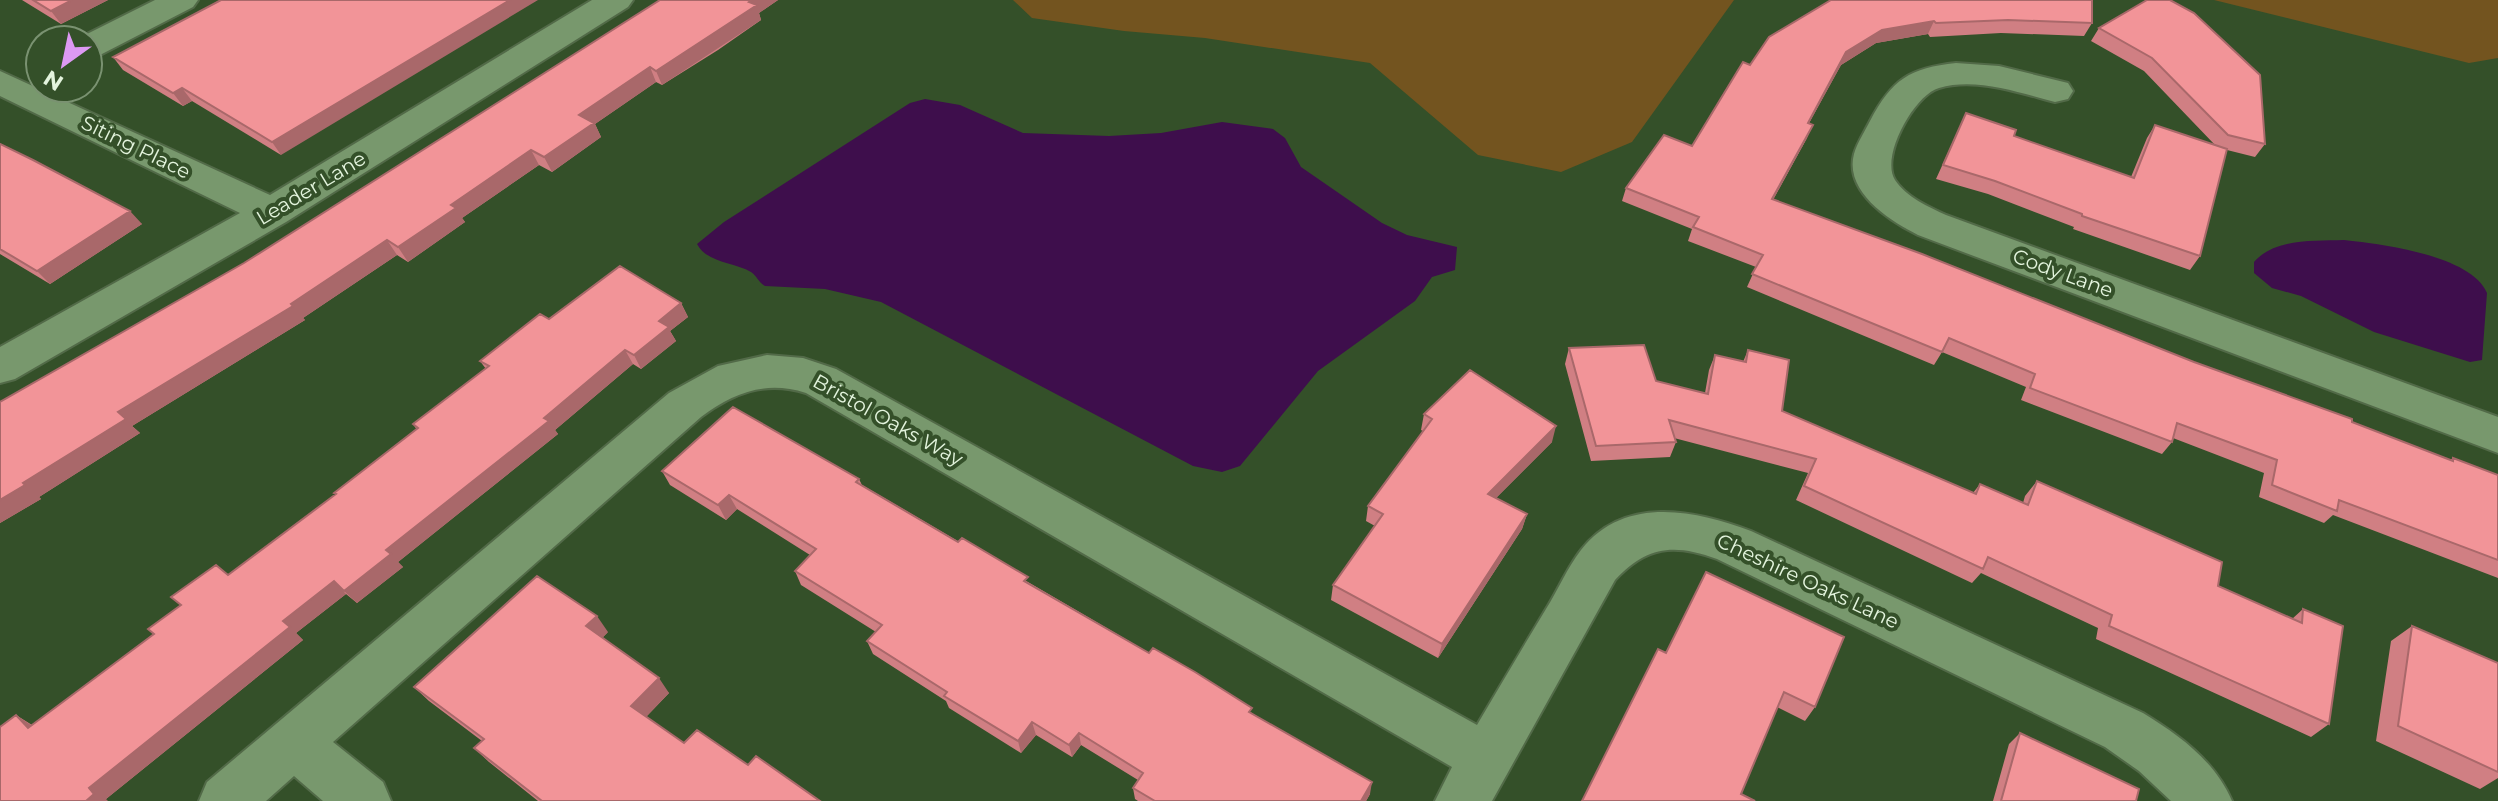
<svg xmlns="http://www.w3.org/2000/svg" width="2498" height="801" font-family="Montserrat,sans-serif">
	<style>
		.green { fill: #73541f }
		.water { fill: #3e0e4c }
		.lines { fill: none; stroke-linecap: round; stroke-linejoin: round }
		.street-casing { stroke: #526a48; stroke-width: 4 }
		.street { fill: #78986d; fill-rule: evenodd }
		.wall { fill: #d07f83 }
		.shaded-wall { fill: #a9686a }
		.building { fill: #f29498; stroke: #a9686a; stroke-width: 2 }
		.labels { text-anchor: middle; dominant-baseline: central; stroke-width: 8; stroke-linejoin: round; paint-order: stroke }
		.street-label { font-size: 20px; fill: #e3f4dd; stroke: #345029 }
	</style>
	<rect width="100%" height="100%" fill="#345029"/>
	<path class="green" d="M1013 0H1734L1632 142 1561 172 1478 155 1370 63 1205 38 1124 31 1032 18Z
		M2214 0H2498V58L2469 63Z"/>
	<path class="water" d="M925 99 960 105 1023 133 1109 136 1161 133 1222 122 1273 129 1285 138 1301 167 1382 223 1407 235 1457 247 1455 270 1432 277 1415 301 1318 371 1240 466 1222 472 1193 466 881 302 825 289 765 286C759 283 757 276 751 272 734 262 707 263 697 244L724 222 910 103Z
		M2344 240C2381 244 2471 255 2487 293L2482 360 2470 362 2374 332 2301 296 2272 288 2254 273V262C2275 238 2315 241 2344 240Z"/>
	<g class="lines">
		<g class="street-casing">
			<path id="street" d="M155 0H198L193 7 100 55 88 58V40H75Z
				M592 0H633L628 7 286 222 15 379 0 383V347L240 213 0 96V71L270 195Z
				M1956 63 1999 66 2068 83 2073 91 2068 99 2055 102C2020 93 1976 77 1939 88 1914 95 1880 157 1895 180 1906 197 1929 207 1946 215L2498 417V453L1918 235C1890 221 1844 192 1854 154 1857 143 1865 131 1870 121 1892 79 1910 68 1956 63Z
				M767 355 803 358 836 369 1477 725C1500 686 1523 647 1546 609 1558 590 1567 568 1581 550 1624 495 1695 510 1751 531L2143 713C2179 735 2215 761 2232 801H2171L2139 771 2105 747 1717 559C1674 543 1646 546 1615 580L1492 801H1435L1452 767 806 393C765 380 733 393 701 417L333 742 383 782 391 801H323L294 776 266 801H199L207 782 669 393 718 366Z"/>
		</g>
		<use href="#street" class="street"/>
	</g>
	<path class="wall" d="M22 0H108L61 24Z
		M221 0 281 155 192 101 183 106 123 70 113 57Z
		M660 0H778L759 13 761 20 718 50 662 85 656 82 595 124 601 137 552 172 539 165 462 218 465 222 408 262 397 255 303 318 305 320 132 426 140 433 39 497 41 499 0 523V402L244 263Z
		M1831 0 2092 23 2084 36 2001 33 1930 37 1928 34 1876 43 1841 65 1809 123 1807 138 1773 200 2450 460 2453 458 2498 475V578L2333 515 2324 523 2259 497 2264 473 2173 438 2172 442 2162 454 2021 400 2026 387 1942 352 1934 365 1747 287 1756 267 1688 241 1692 229 1622 201 1626 188 1692 146 1750 65Z
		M2147 0 2265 144 2255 157 2227 150 2200 256 2190 270 2073 229 2074 227 1988 194 1936 179 1966 113 2014 136 2131 177 2147 138 2155 125 2215 145 2144 71 2091 41 2099 28Z
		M0 144 142 224 50 284 0 254Z
		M681 303 688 317 670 331 676 341 641 369 633 364 555 430 558 434 398 562 403 567 357 603 346 594 296 633 303 640 106 799 16 715 32 725 154 634 228 575 336 494 417 430 413 424 486 369 480 361 549 319Z
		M1569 348 1656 381 1705 393 1709 370 1715 355 1743 362 1748 350 1782 411 1973 493 1980 484 2023 503 2025 496 2037 481 2218 586 2292 619 2303 609 2329 724 2311 737 2096 639 2098 628 1981 573 1972 583 1796 500 1808 473 1674 438 1676 442 1670 457 1591 461 1565 364Z
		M1424 414 1552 442 1496 498 1527 514 1522 529 1438 658 1331 600 1333 585 1375 526 1366 521 1368 506 1423 431 1421 430Z
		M662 471 859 479 862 485 1252 713 1370 794 1366 801H1138L1135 799 1133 788 1138 780 1081 745 1072 757 1036 735 1021 753 949 708 946 701 873 654 867 641 876 632 801 585 795 571 810 555 737 509 726 520 670 485Z
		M1706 572 1815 707 1805 721 1777 707 1741 794 1582 801 1666 653Z
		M2412 626 2498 663V778L2480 789 2376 741 2391 641Z
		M608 632 602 638 669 693 646 717 684 743 748 765 820 801H538L489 762 474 748 482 741 429 701 414 687Z
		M2020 733 2136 801H1993L2009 744Z"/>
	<path class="shaded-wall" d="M72 0H108L61 24 51 11Z
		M510 0H538L281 155 272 142Z
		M752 0H778L759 13 761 20 662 85 656 71Z
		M1934 21 1928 34 1876 43 1841 65 1802 136 1808 123 1846 52 1882 30Z
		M650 67 656 82 595 124 601 137 552 172 544 157 579 115Z
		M182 88 192 101 183 106 173 93Z
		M1813 125 1807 138 1766 212 1772 199Z
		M531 150 539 165 462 218 465 222 408 262 398 247 451 205Z
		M130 211 142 224 50 284 37 271Z
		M387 240 397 255 303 318 305 320 132 426 140 433 39 497 41 499 0 523V500L118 412 291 304Z
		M681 303 688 317 670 331 676 341 641 369 634 355 659 321Z
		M625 350 633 364 555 430 558 434 398 562 403 567 357 603 344 591 386 550Z
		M1556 426 1552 442 1484 510 1488 494Z
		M729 495 737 509 726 520 718 505Z
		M1527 514 1522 529 1438 658 1442 644Z
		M334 581 346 594 296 633 303 640 106 799 108 801H86L89 788 283 621Z
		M597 616 608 632 598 642 586 626Z
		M659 678 669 693 642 721 631 706Z
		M16 715 34 727 28 728Z
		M1032 722 1036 735 1021 753 1018 741Z
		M1079 733 1081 745 1072 757 1069 745Z
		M1372 782 1370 794 1366 801H1361Z"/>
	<path class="building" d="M33 0H72L51 11Z
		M221 0H510L272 142 182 88 173 93 113 57Z
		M660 0H752L749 2 757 5 656 71 650 67 579 115 594 123 544 157 531 150 451 205 456 208 398 247 387 240 291 304 293 306 118 412 126 419 23 483 25 485 0 500V402L244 263Z
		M1831 0H2092V23L2008 20 1936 23 1934 21 1882 30 1846 52 1808 123 1813 125 1772 199 1922 254 2194 362 2352 419V422L2453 461V458L2498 475V560L2339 500 2337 511 2272 485 2277 460 2177 423 2172 442 2030 388 2035 374 1949 338 1942 352 1752 274 1763 255 1693 227 1699 217 1626 188 1664 135 1692 146 1743 62 1750 65 1769 37Z
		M2147 0H2170L2194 13 2260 75 2265 144 2228 135 2152 58 2099 28Z
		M1966 113 2016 130 2014 136 2134 178 2155 125 2227 149 2200 256 2082 216V214L1995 181 1943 165Z
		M0 144 33 160 130 211 37 271 0 249Z
		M620 266 681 303 659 321 669 327 634 355 625 350 544 418 549 421 386 550 391 554 344 591 334 581 283 621 290 627 89 788 94 794 86 801H0V727L16 715 28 728 154 634 148 629 181 605 171 597 216 565 228 575 336 494 334 493 418 428 413 424 489 366 480 361 540 314 549 319Z
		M1644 345 1656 381 1708 394 1715 355 1746 362 1748 350 1789 360 1782 411 1976 494 1980 484 2028 505 2037 481 2222 562 2218 586 2302 623 2303 609 2343 626 2329 724 2109 626 2112 615 1988 557 1983 569 1804 486 1816 459 1669 420 1676 442 1596 446 1569 348Z
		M1470 370 1556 426 1488 494 1527 514 1442 644 1333 585 1383 514 1368 506 1432 419 1424 414Z
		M733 407 859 479 856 482 958 542 962 538 1028 577 1024 581 1149 653 1153 648 1195 672 1252 708 1249 712 1372 782 1361 801H1155L1133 788 1143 773 1079 733 1069 745 1032 722 1018 741 944 696 947 692 867 641 882 625 795 571 816 549 729 495 718 505 662 471Z
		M1706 572 1844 637 1815 707 1784 692 1741 794 1755 801H1582L1658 649 1666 653Z
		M537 576 597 616 586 626 659 678 631 706 684 743 697 730 748 765 756 756 820 801H542L474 748 484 739 414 687Z
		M2412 626 2498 663V772L2398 726Z
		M2020 733 2139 789 2136 801H2001Z"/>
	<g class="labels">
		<g class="street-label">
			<text transform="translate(136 147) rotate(26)">Siting Place</text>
			<text transform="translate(311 188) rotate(-31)">Leader Lane</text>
			<text transform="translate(2063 273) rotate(20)">Cody Lane</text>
			<text transform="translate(888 420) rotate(29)">Bristol Oaks Way</text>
			<text transform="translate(1808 581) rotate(25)">Cheshire Oaks Lane</text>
		</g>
	</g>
	<g transform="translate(64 64) rotate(213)"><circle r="38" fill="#345029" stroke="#7a9271" stroke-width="2"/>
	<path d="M0-6L14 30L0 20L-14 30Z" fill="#dd99f3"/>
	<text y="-12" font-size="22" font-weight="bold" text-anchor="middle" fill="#e3f4dd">N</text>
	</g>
</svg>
